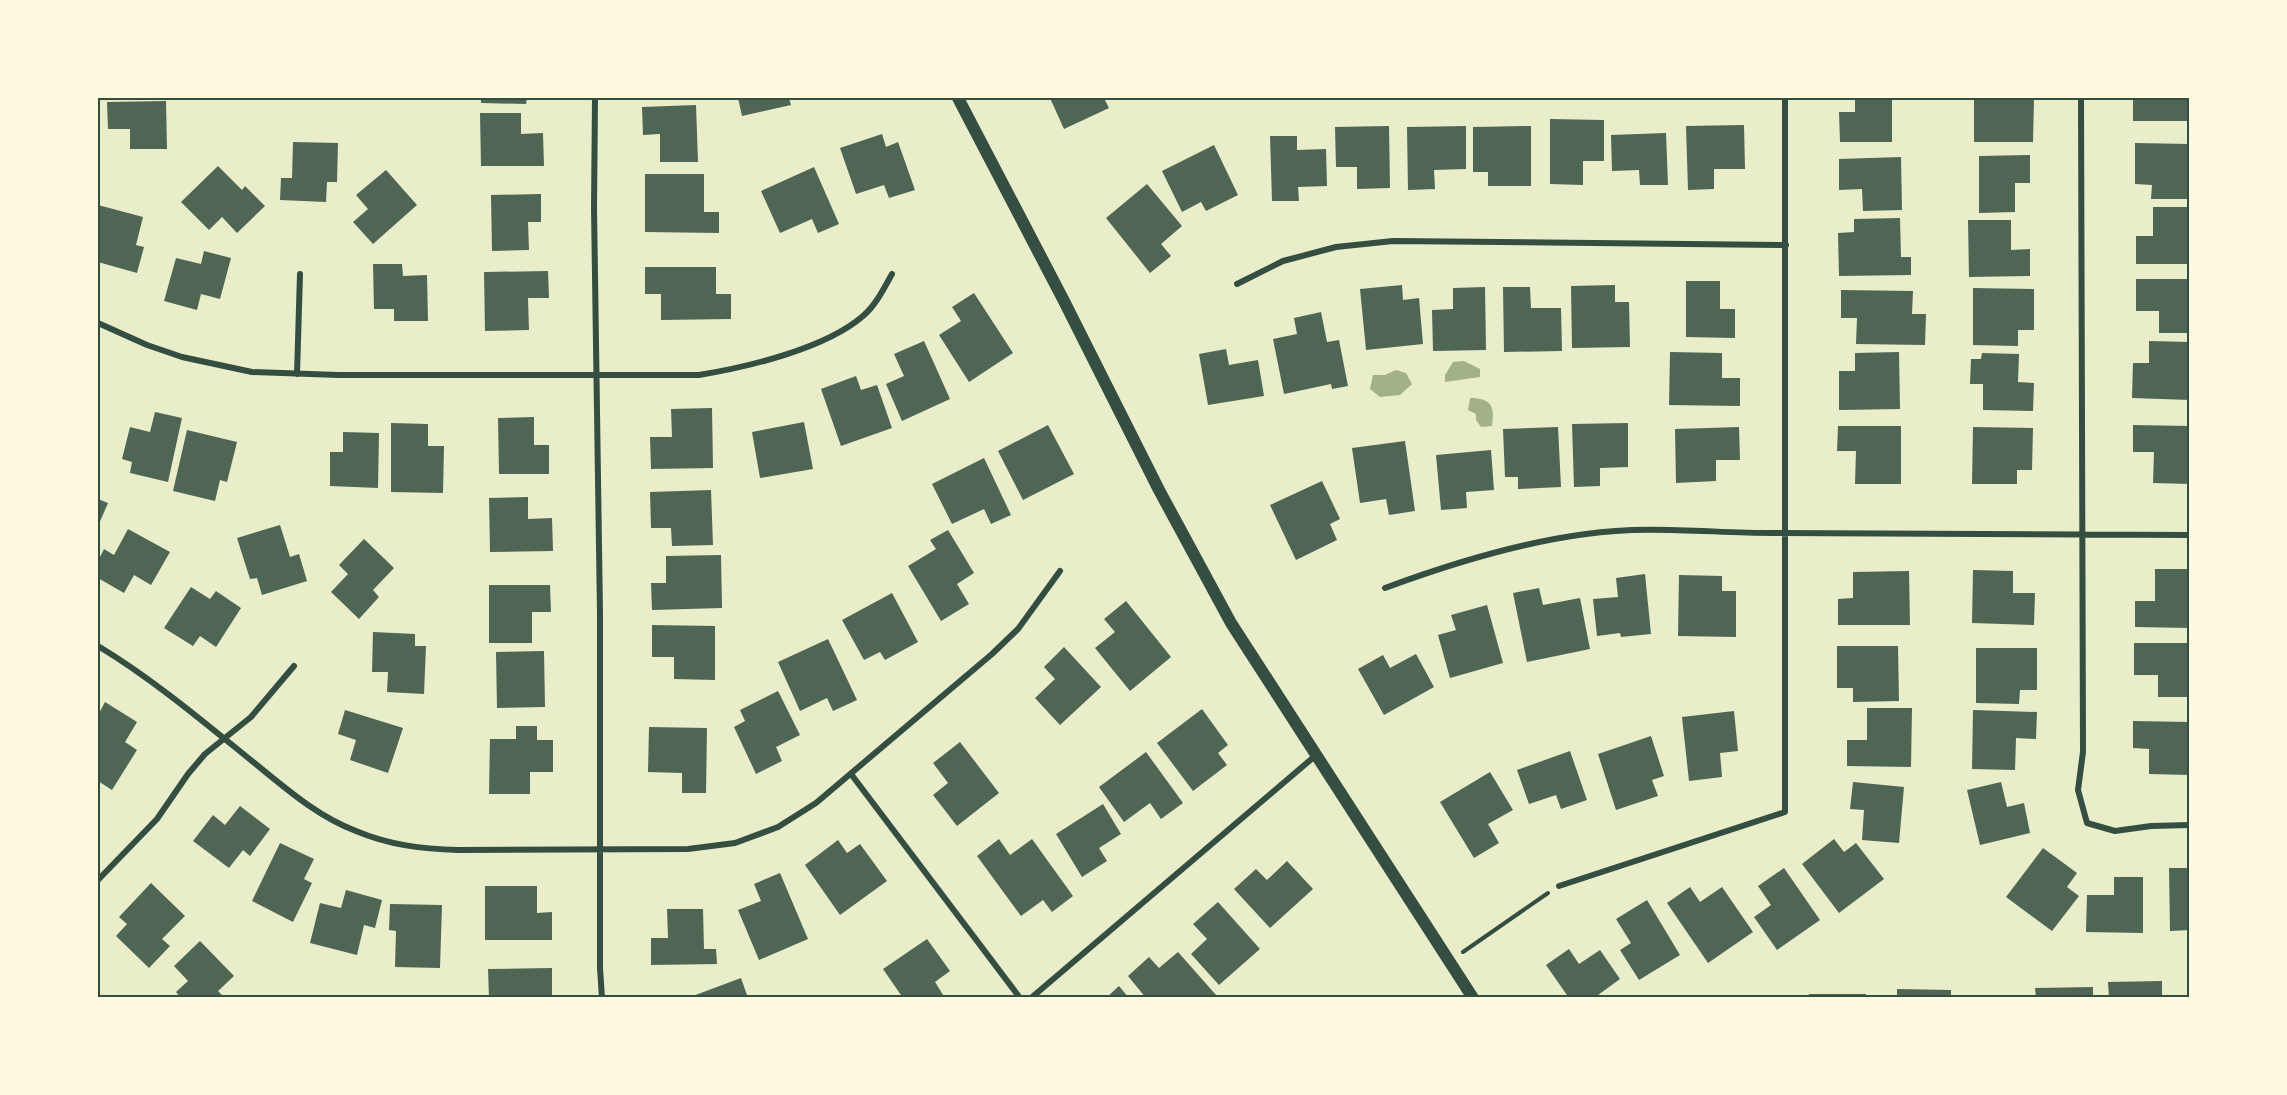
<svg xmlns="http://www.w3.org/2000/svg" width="2287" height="1095" font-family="'Noto Sans',sans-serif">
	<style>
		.water { fill: #a3b18a }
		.building { fill: #4f6655 }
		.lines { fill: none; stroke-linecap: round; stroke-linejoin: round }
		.path { stroke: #344e41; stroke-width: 4 }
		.minor { stroke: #344e41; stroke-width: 6 }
		.secondary { stroke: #344e41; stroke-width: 12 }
		.neatline { fill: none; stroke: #344e41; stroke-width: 2 }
	</style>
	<rect width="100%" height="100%" fill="#e9edc9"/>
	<path class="water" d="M1464 361 1480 369V377L1445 382V375L1453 362Z
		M1396 370 1406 373 1412 384 1400 395 1380 397 1370 389 1373 375H1385Z
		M1470 398C1492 398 1495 407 1492 426L1481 427 1476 420V414L1468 410Z"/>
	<path class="building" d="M481 98H527L526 104 481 103Z
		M738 98H789L791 105 742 116Z
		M1050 98H1104L1109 108 1064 129Z
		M1855 98H1892V142H1840L1839 112H1855Z
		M1974 98 2034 99 2033 142H1974Z
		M2133 98H2190V121H2133Z
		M166 101 167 149H130V129H108L107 102Z
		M696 105 698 162H660V134L643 135 642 107Z
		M480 113H521V134L543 133 544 166H481Z
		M1550 119 1604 120V161H1583V185L1550 184Z
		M1744 125 1745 169H1714V189L1688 190 1686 126Z
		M1389 126 1390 188 1357 189V167H1336L1335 127Z
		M1466 126V169L1434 170 1435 189 1408 190 1407 127Z
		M1531 126V186H1488V172H1473V127Z
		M1666 133 1668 185H1640L1639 170 1612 171 1611 135Z
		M882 134 886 147 898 142 915 190 889 198 884 185 856 194 840 148Z
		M1270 136H1297V150L1326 149 1327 186 1298 187 1299 201H1272Z
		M293 142 338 143 337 182H327L326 202 280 200 281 178H292Z
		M2135 143 2190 144V199H2151L2152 185 2135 184Z
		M1214 145 1238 195 1206 211 1201 202 1182 212 1162 171Z
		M2030 155V183H2015V212L1979 213V156Z
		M1901 157 1902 210 1863 211 1862 189 1839 190V159Z
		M218 166 242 190 245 186 265 206 237 233 222 217 209 230 181 202Z
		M814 167 839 224 818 233 812 219 780 233 761 191Z
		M386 170 417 205 373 244 353 222 368 209 356 195Z
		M645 174H704V212H719V233L645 232Z
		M1147 184 1182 226 1161 244 1171 256 1150 273 1106 218Z
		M541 194V222H528L529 250 492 251 491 195Z
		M98 205 143 217 136 245 144 247 137 273 98 262 100 246 98 245Z
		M2153 207H2190V264H2136V236H2153Z
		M1900 218 1901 257H1911V275L1839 276 1838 233 1854 232V219Z
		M1968 220H2011V250L2030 249V276L1969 277Z
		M204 251 231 258 220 299 201 294 197 310 164 301 176 258 201 264Z
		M373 264H402L403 276 427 275 428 321H394V309H374Z
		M645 267H716V294H731V319L661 320V294H645Z
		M548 271 549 298H528L529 330 485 331 484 272Z
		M2136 279H2190V333H2159V311H2136Z
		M1686 281H1720V309H1735V338L1686 337Z
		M1402 285 1403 300 1419 298 1423 344 1366 350 1360 289Z
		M1615 285V302H1629L1630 347 1572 348 1571 286Z
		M1485 287 1486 350 1433 351 1432 310 1453 309V288Z
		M1503 287H1530L1531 308H1561L1562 351 1504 352Z
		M1973 288 2034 289V330H2018V346L1973 345Z
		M1841 290 1913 291 1912 314H1926L1925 345 1856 344 1857 318H1841Z
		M974 293 1013 353 969 382 939 335 961 321 952 307Z
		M1321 312 1327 342 1339 340 1348 386 1332 389 1331 384 1284 394 1273 339 1297 334 1294 318Z
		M924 341 950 399 902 421 886 384 904 376 894 354Z
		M2149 341 2190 342V400L2132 398 2133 363H2149Z
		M1226 349 1229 365 1258 360 1264 396 1208 405 1199 354Z
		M1670 352 1722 353V378H1740V406L1669 405Z
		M1899 352 1900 409 1839 410V371H1855V353Z
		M1982 353 2019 354 2018 382 2034 383 2033 411 1983 410V384H1970L1971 359H1981Z
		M856 376 861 390 877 385 892 428 841 446 821 389Z
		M712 408 713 468 651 469 650 437H672L671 409Z
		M155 412 182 418 168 482 130 473 132 462 122 459 130 427 150 432Z
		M534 417V445H549V474H499L498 418Z
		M804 422 813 469 760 478 752 432Z
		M391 423 428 424V446H444L443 493 391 492Z
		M1628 423V467L1600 468V486L1574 487 1572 424Z
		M1048 425 1074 474 1023 500 998 451Z
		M2133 425 2190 426V484L2153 483 2154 452H2133Z
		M1838 426H1901V484H1855L1856 451H1837Z
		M1558 427 1561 487 1518 489V477H1505L1503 429Z
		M1739 427 1740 460H1716V481L1676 483 1675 429Z
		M1973 427 2033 428 2032 470H2017V484H1972Z
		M187 430 237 442 227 482 220 480 215 501 173 491Z
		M343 432 379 433 378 488 330 486V452H343Z
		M1405 441 1415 511 1389 515 1386 499 1360 503 1352 448Z
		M1491 450 1494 490 1466 492 1467 508 1441 510 1436 455Z
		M984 458 1011 515 991 524 984 509 952 524 932 484Z
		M1322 481 1340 519 1330 524 1337 540 1296 560 1270 505Z
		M711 490 713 545 672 546 671 528H651L650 492Z
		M528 497V519L552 518 553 551 490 552 489 498Z
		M98 499 108 503 98 526Z
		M280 525 290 557 299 554 307 581 262 595 257 578 250 579 237 538Z
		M128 529 170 552 151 585 134 575 124 593 98 578V561L104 549 114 555Z
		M948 530 974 573 957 584 969 604 941 621 908 566 936 549 930 540Z
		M364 539 394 568 373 590 379 597 359 619 331 592 348 574 339 565Z
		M721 555 722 608 652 610 651 583H666V556Z
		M2155 569H2190V628L2135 627V601H2155Z
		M1973 570 2013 571V593H2035L2034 625 1972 623Z
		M1909 571 1910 625H1838V599L1853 598V572Z
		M1645 574 1651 634 1621 637 1620 633 1597 636 1593 599 1618 597 1616 578Z
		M1679 575 1722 576V591H1736V637L1678 636Z
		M489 585H550L551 612H532V643H489Z
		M191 587 210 599 216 591 241 608 216 647 200 636 193 646 164 628Z
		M1539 588 1543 605 1580 598 1590 649 1527 662 1513 593Z
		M892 593 918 642 885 660 880 652 864 660 842 620Z
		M1126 601 1171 657 1130 691 1095 648 1115 632 1104 619Z
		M1487 605 1503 663 1450 678 1438 635 1456 630 1451 615Z
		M652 625 715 626V680L674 679V657H652Z
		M373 632 415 634V646H426L424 694 387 692 388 672H372Z
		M828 639 857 700 833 711 827 698 800 711 778 662Z
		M2134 643H2190V697H2158V675H2134Z
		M1837 646H1898L1899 701 1853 702V688H1837Z
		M1064 647 1101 687 1060 725 1035 698 1055 679 1044 667Z
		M1976 648H2037V690H2020L2019 704 1976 703Z
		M544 651 545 707 497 708 496 652Z
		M1416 654 1434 687 1384 715 1358 669 1383 655 1390 668Z
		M778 691 800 735 776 747 782 761 756 774 734 727 745 721 740 710Z
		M105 702 137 722 125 742 137 750 112 790 98 781V715Z
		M1867 708H1912L1911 767 1847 766V740H1867Z
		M1202 709 1228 745 1218 753 1227 765 1193 791 1157 743Z
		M345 710 403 728 388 773 350 760 356 740 338 734Z
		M1973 710 2037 712 2036 739 2016 738 2015 770 1972 769Z
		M1734 711 1738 751 1720 753 1722 777 1689 781 1682 717Z
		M2133 721 2190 722V775L2149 774V749L2133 748Z
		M516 726H537V740H553V772H530V794H489L490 739H516Z
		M649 727 707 728 706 793H682V773L648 772Z
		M1651 736 1664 776 1652 780 1658 796 1616 810 1598 754Z
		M960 742 999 793 957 826 933 795 948 783 933 763Z
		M1570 751 1587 800 1561 809 1556 795 1529 804 1517 770Z
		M1146 752 1183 803 1161 819 1150 803 1124 822 1099 787Z
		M1490 772 1513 810 1488 824 1499 843 1474 858 1440 802Z
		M1853 782 1904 787 1899 843 1862 840 1864 810 1850 809Z
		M2001 782 2007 807 2024 803 2030 833 1980 845 1967 790Z
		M1103 804 1121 834 1099 848 1107 861 1082 877 1056 834Z
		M240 806 270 829 250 856 243 850 229 868 193 841 213 815 225 825Z
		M999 839 1010 855 1032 839 1073 896 1052 912 1043 900 1021 916 977 856Z
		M1834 839 1844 852 1856 843 1884 879 1839 913 1802 864Z
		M838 840 847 853 860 844 887 881 840 915 805 865Z
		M280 843 314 859 304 879 312 883 293 922 252 901Z
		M2043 848 2077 873 2067 887 2079 896 2052 931 2006 897Z
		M1287 861 1313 889 1270 928 1234 889 1256 869 1267 880Z
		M1784 868 1820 920 1777 950 1754 917 1771 905 1758 886Z
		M2169 868H2190V930L2170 931Z
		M780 873 808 939 759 960 738 910 761 901 754 884Z
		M2114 877H2143V933L2086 932 2087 895H2114Z
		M151 883 185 916 162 939 170 946 149 968 116 936 127 924 119 917Z
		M485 886H537V913L552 912V940H485Z
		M1690 887 1700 902 1722 887 1753 932 1708 963 1667 903Z
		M346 890 382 900 375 928 364 925 357 955 310 943 320 903 341 908Z
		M1647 900 1680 955 1639 980 1620 950 1631 943 1616 919Z
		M1218 902 1260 949 1219 985 1191 954 1207 939 1193 924Z
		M390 904 442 905 440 968 395 967 396 931 389 930Z
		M667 909H703L704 949H716L717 964 651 965V938H668Z
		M927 939 950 971 935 982 945 998H903L883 969Z
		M200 941 234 976 218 991 225 998H181L176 992 188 981 174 966Z
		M1569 949 1579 964 1600 950 1620 979 1594 998H1569L1546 965Z
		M1178 952 1216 995 1213 998H1146L1128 976 1149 957 1159 968Z
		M552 968V998H489L488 969Z
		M741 978 748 998H690V997Z
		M2162 981V998H2109L2108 982Z
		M1119 986 1129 998H1106Z
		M2093 987V998H2036L2035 988Z
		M1897 989 1951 990V998H1897Z
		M1809 994H1866V998H1809Z"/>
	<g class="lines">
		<path class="path" d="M1463 952 1548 893"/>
		<path class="minor" d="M595 98 594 208 600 614V968L602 998
			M2081 98 2083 752 2078 790 2087 823 2115 831 2151 826 2190 825
			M1237 284 1283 261 1336 247 1393 241 1786 245
			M98 323 147 345 182 357 252 372 338 375H699C747 367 825 349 863 316 876 305 884 288 892 274
			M297 374 300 274
			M1385 588C1450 564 1517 543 1586 534 1647 525 1711 533 1772 533 1911 533 2050 535 2190 535
			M98 646C151 678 199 718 247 757 281 784 314 815 356 831 389 845 422 849 458 850L688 849 735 843 778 827 816 803 992 654 1018 629 1060 571
			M851 774 1020 998
			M98 880 157 819 188 774 205 754 251 717 294 666
			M1559 886 1785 812V98
			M1031 998 1315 756"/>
		<path class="secondary" d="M958 98 1064 301 1159 490 1231 623 1473 998"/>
	</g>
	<rect width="2287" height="1095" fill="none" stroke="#fefae0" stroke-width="198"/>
	<rect x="99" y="99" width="2089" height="897" class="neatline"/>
</svg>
